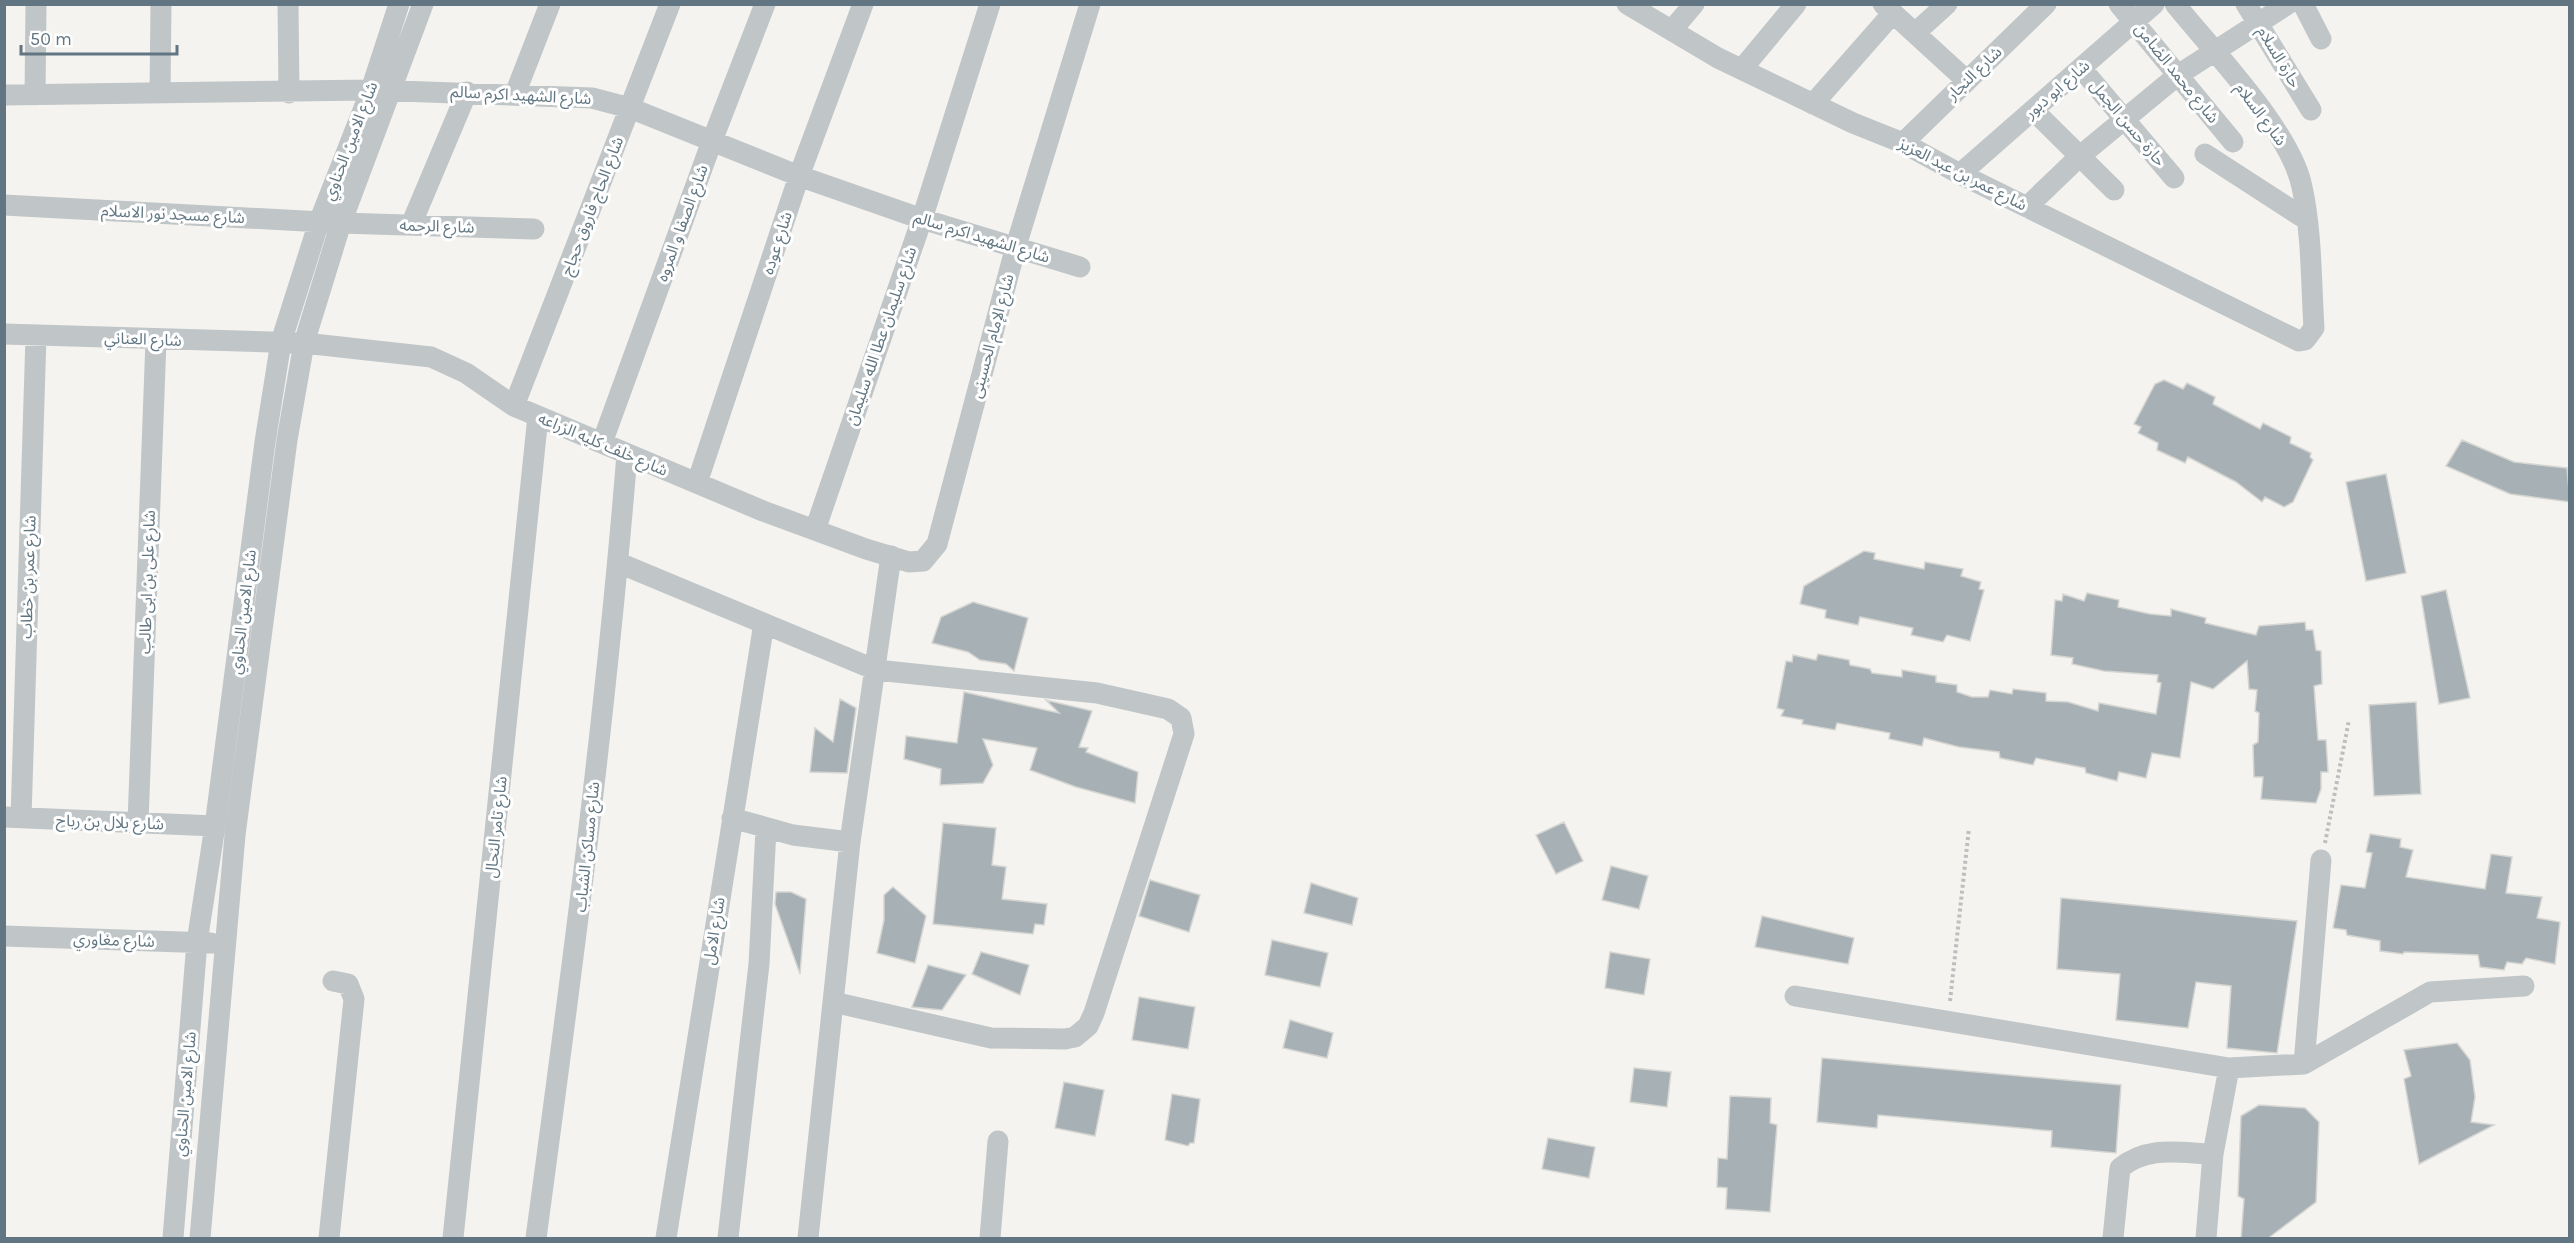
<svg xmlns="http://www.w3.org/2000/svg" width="2574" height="1243" font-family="Karla,'Noto Sans Arabic',sans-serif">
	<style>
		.building { fill: #a7b1b5; stroke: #d5d5d2; stroke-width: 1.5 }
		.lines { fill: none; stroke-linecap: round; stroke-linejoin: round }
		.path { stroke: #bcbec0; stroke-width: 4; stroke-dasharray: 3 3; stroke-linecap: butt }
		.minor { stroke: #c0c5c7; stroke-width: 21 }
		.labels { text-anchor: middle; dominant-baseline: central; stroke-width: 6; stroke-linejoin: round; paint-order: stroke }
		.street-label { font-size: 16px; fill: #617682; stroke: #fff }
	</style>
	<rect width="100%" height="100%" fill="#f4f3ef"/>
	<path class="building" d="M2164 380 2183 389 2187 383 2215 397 2213 404 2260 429 2263 423 2291 437 2290 443 2311 453 2310 457 2313 460 2293 502 2284 507 2265 497 2262 502 2236 482 2188 457 2185 463 2157 450 2158 443 2138 433 2141 427 2134 424 2155 384Z
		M2462 440 2514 462 2567 468 2570 502 2510 494 2446 466Z
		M2386 474 2406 573 2366 581 2346 482Z
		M1864 551 1875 553 1874 559 1924 569 1925 562 1963 569 1961 576 1981 582 1979 589 1984 590 1970 641 1947 635 1943 642 1911 635 1913 628 1860 617 1858 625 1825 618 1826 610 1800 604 1804 586Z
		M2446 590 2470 698 2439 704 2421 596Z
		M2087 593 2119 600 2118 607 2150 614 2171 616V609L2206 618 2205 623 2256 635 2259 626 2305 622 2306 630H2313L2316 650 2321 651 2322 684 2314 686 2318 740H2326L2328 772H2321V789L2316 803 2261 799 2263 777H2254L2253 745 2258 742 2259 713 2255 711 2257 690 2249 689 2247 661 2213 689 2191 682 2180 758 2152 753 2146 778 2119 772 2117 781 2086 773 2085 768 2036 758 2033 765 2000 758 1999 752 1959 747 1924 738 1922 746 1889 739 1890 733 1837 723 1835 730 1802 724 1803 720 1781 716 1784 710 1777 708 1786 661 1792 662 1793 655 1816 660 1818 654 1849 660 1850 665 1870 669 1872 673 1902 677V670L1936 676V682L1957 685V692L1972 697H1988L1990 690 2012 694 2013 689 2046 693V701L2068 702 2098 711 2099 703 2156 714 2161 683 2157 682 2158 675 2104 671 2072 664 2073 658 2051 655 2055 600 2062 601 2063 594 2084 601Z
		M973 602 1028 618 1014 671 1006 664 980 660 968 652 932 643 941 617Z
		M964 692 1059 713 1046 700 1092 711 1079 747 1088 748 1086 752 1138 772 1135 803 1076 787 1030 770 1037 748 983 739 993 765 983 783 940 785 941 769 904 759 906 736 957 743Z
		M840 699 856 708 847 773 810 772 815 728 833 742Z
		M2416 702 2421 794 2374 796 2369 705Z
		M1564 822 1583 861 1556 874 1536 835Z
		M943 823 996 828 992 865 1006 867 1002 899 1047 904 1044 925 1035 924 1033 934 933 924Z
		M2370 834 2401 839 2400 847 2413 850 2406 877 2485 889 2491 854 2512 857 2506 893 2542 897 2537 918 2560 922 2555 964 2526 958 2522 964 2507 962 2504 970 2480 967 2478 955 2404 952 2403 954 2380 951V941L2347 935 2346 930 2333 928 2341 885 2365 888 2372 853 2366 852Z
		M1611 866 1648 876 1639 909 1602 900Z
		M1150 880 1200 895 1189 932 1139 916Z
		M1311 883 1358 898 1352 925 1304 913Z
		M893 887 926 916 915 963 877 953 884 920V895Z
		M776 892H791L806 899 800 974 775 904Z
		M2061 898 2297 921 2277 1053 2227 1048 2231 986 2196 982 2188 1028 2116 1020 2120 974 2057 969Z
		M1762 916 1854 938 1848 964 1755 947Z
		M1272 940 1328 953 1320 987 1265 975Z
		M981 952 1029 965 1020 995 972 974Z
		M1610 952 1650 959 1644 995 1605 988Z
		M928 965 966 975 942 1010 912 1007Z
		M1139 997 1195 1007 1188 1049 1132 1040Z
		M1290 1020 1333 1033 1327 1058 1283 1048Z
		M2457 1043 2470 1060 2475 1097 2471 1122 2494 1125 2419 1164 2404 1079 2411 1076 2404 1050Z
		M1822 1058 2121 1085 2116 1153 2051 1147 2052 1131 1878 1115 1877 1128 1817 1122Z
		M1634 1068 1671 1072 1667 1107 1630 1102Z
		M1064 1082 1104 1090 1095 1136 1055 1128Z
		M1172 1094 1200 1099 1194 1143H1190L1188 1146 1165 1140Z
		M1730 1096 1771 1098 1770 1123 1777 1125 1770 1212 1726 1209 1727 1188 1717 1187 1718 1158 1727 1159Z
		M2259 1105 2305 1108 2319 1122 2316 1202 2267 1239H2241L2244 1199 2238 1196 2241 1116Z
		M1548 1138 1595 1147 1589 1178 1542 1169Z"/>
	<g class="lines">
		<path class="path" d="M2325 843 2349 720
			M1950 1001 1969 828"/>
		<path class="minor" d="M288 4 289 93
			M1627 4 1718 58 1853 123 1903 143 1960 174 2299 341 2305 340 2314 328C2311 282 2312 233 2302 187 2291 131 2212 50 2175 4
			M1883 4 1966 80
			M2119 4 2233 142
			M2246 4 2311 110
			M2303 4 2321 39
			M1672 30 1694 4
			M1915 33 1947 4
			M2081 68 2174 178
			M1742 69 1796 4
			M160 93 161 4
			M515 94 550 4
			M4 95 371 90 592 98 630 108 799 176 922 219 1080 267
			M35 95 36 4
			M1813 104 1893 13
			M2033 110 2114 190
			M1903 143 2046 4
			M2205 154 2307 220
			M1960 174 2154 4
			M4 205 341 223 534 229
			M2027 207 2080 156 2178 75 2288 4
			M411 225 467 92
			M4 334 304 343 431 357 466 373 514 406 763 511 866 549 909 562 923 561 937 544 1016 246 1090 4
			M514 406 670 4
			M602 443 712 141 765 4
			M697 483 799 176 863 4
			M815 530 922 219 990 4
			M619 563 876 670 1097 693 1168 709 1181 718 1184 734 1094 1013 1088 1026 1075 1037 1065 1039 991 1038 833 1002
			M4 817 215 826
			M21 818 36 336
			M732 818 793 835 850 842
			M138 823 156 340
			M4 936 211 943
			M1795 996 2229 1068 2304 1064 2430 992 2524 986
			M2304 1064 2321 860
			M173 1238 197 942 215 826 265 442 281 342 319 222 371 90 399 4
			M200 1238 235 835 287 440 304 343 341 223 423 4
			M329 1238 354 999 348 984 333 981
			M453 1238 538 416
			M536 1238C571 978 606 716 627 454
			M666 1238 764 623
			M728 1238 759 964 766 829
			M808 1238 850 842 891 556
			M990 1238 998 1141
			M2113 1238 2120 1168C2148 1145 2179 1153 2213 1154
			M2206 1238 2213 1154 2229 1068"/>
	</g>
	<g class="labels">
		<g class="street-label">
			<text transform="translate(2279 57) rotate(59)">حارة السلام</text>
			<text transform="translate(1974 73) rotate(-44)">شارع النجار</text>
			<text transform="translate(2177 73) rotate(51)">شارع محمد الضامن</text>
			<text transform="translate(2057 89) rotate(-41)">شارع ابو دبور</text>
			<text transform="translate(521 95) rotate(3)">شارع الشهيد اكرم سالم</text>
			<text transform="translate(2261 114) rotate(53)">شارع السلام</text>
			<text transform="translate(2128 123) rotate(50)">حارة حسن الجمل</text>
			<text transform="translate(350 141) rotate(-69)">شارع الامين الحناوي</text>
			<text transform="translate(1963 174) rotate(27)">شارع عمر بن عبد العزيز</text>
			<text transform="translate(592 206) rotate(-69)">شارع الحاج فاروق حجاج</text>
			<text transform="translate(173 214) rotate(3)">شارع مسجد نور الاسلام</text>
			<text transform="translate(682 223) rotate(-70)">شارع الصفا و المروه</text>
			<text transform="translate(437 226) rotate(2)">شارع الرحمه</text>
			<text transform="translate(982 237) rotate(17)">شارع الشهيد اكرم سالم</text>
			<text transform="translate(777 243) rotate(-72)">شارع عوده</text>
			<text transform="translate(881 336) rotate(-71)">شارع سليمان عطا الله سليمان</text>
			<text transform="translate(992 336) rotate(-75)">شارع الإمام الحسينى</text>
			<text transform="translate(143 339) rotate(2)">شارع العناني</text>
			<text transform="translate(603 444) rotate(23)">شارع خلف كليه الزراعه</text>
			<text transform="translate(28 577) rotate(-88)">شارع عمر بن خطاب</text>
			<text transform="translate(147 582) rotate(-88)">شارع على بن ابى طالب</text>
			<text transform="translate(243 612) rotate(-83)">شارع الامين الحناوي</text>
			<text transform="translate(110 822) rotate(2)">شارع بلال بن رباح</text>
			<text transform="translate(496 827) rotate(-84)">شارع تامر النحال</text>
			<text transform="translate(587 847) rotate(-84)">شارع مساكن الشباب</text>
			<text transform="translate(714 931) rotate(-81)">شارع الامل</text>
			<text transform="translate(114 940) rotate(2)">شارع مغاوري</text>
			<text transform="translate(185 1094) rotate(-85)">شارع الامين الحناوي</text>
		</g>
	</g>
	<rect width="2574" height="1243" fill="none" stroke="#617682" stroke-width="12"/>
	<path d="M21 45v9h156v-9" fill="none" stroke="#617682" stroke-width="3"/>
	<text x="30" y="45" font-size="18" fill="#617682" stroke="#ffffff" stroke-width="4.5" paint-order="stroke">50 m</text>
</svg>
